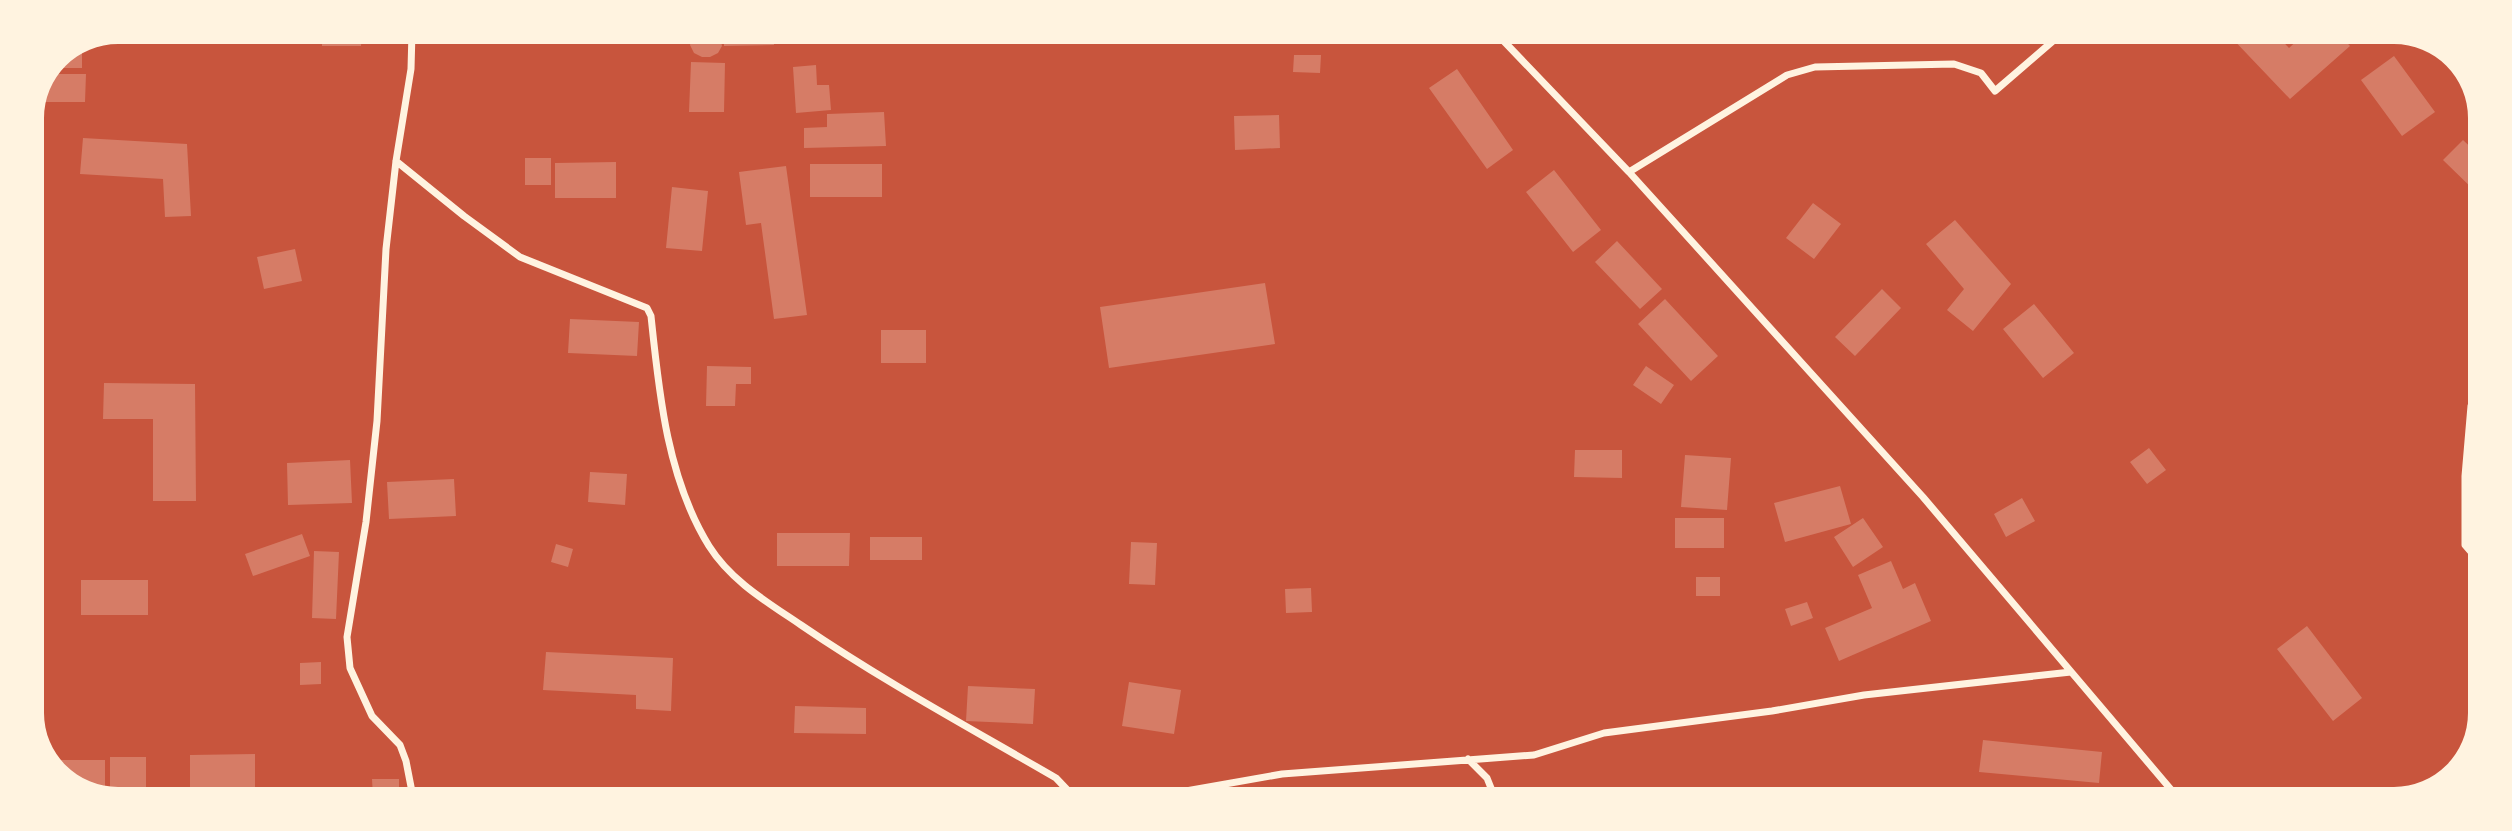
<svg xmlns="http://www.w3.org/2000/svg" width="2512" height="831" font-family="Lato,sans-serif">
	<style>
		.building { fill: #d67c66 }
		.lines { fill: none; stroke-linecap: round; stroke-linejoin: round }
		.minor { stroke: #fff3e0; stroke-width: 7 }
	</style>
	<rect width="100%" height="100%" fill="#c8553d"/>
	<path class="building" d="M322 32H362L361 46H322Z
		M580 32H625V41L580 40Z
		M693 32H719L722 46 718 53 710 57H702L694 53 690 45Z
		M724 32H773L774 45 724 46Z
		M2228 34H2276L2289 48 2304 34H2339L2350 46 2290 99Z
		M82 46V68H52L57 57Z
		M1294 55H1321L1320 73 1293 72Z
		M2394 56 2435 112 2402 136 2361 80Z
		M691 62 725 63 724 112H689Z
		M816 65 817 85H829L831 110 796 113 793 67Z
		M1457 69 1513 150 1487 169 1429 88Z
		M50 74H86L85 102H45V85Z
		M884 112 886 146 804 148V128L827 127V114Z
		M1279 115 1280 148 1235 150 1234 116Z
		M83 138 187 144 191 216 165 217 163 179 80 174Z
		M2463 140 2480 156V196L2443 160Z
		M525 158H551V185H525Z
		M616 162V198H555V163Z
		M810 164H882V197H810Z
		M786 166 807 315 774 319 761 223 746 225 739 172Z
		M1554 170 1601 230 1573 252 1526 192Z
		M672 187 708 191 702 251 666 248Z
		M1813 203 1841 224 1814 259 1786 238Z
		M1955 220 2011 284 1973 331 1947 310 1964 289 1926 244Z
		M1617 241 1662 289 1640 309 1595 262Z
		M295 249 302 281 264 289 257 257Z
		M1265 283 1275 344 1109 368 1100 307Z
		M1882 289 1901 308 1855 356 1835 337Z
		M1665 299 1718 356 1691 381 1638 324Z
		M2034 304 2074 353 2043 378 2003 329Z
		M570 319 639 322 637 356 568 353Z
		M881 330H926V363H881Z
		M707 366 751 367V384H736L735 406H706Z
		M1646 366 1674 385 1661 404 1633 385Z
		M104 383 195 384 196 501H153V419H103Z
		M2149 448 2166 470 2147 484 2130 462Z
		M1575 450H1622V478L1574 477Z
		M1685 455 1731 458 1727 510 1681 507Z
		M350 460 352 503 288 505 287 463Z
		M590 472 627 474 625 505 588 502Z
		M454 479 456 516 389 519 387 482Z
		M1840 486 1851 524 1785 542 1774 503Z
		M2022 498 2035 521 2006 537 1994 514Z
		M1675 518H1724V548H1675Z
		M1863 518 1883 547 1853 567 1834 537Z
		M777 533H850L849 566H777Z
		M302 534 310 556 253 576 245 554Z
		M870 537H922V560H870Z
		M1131 542 1157 543 1155 585 1129 584Z
		M556 544 573 549 568 567 551 562Z
		M314 551 339 552 336 619 312 618Z
		M1891 561 1903 589 1915 583 1931 621 1839 661 1825 628 1872 608 1858 575Z
		M1696 577H1720V596H1696Z
		M81 580H148V615H81Z
		M1311 588 1312 612 1286 613 1285 589Z
		M1807 602 1813 618 1791 626 1785 609Z
		M2307 626 2362 698 2333 721 2277 649Z
		M546 652 673 658 671 711 636 709V695L543 690Z
		M321 662V684L300 685V663Z
		M1129 682 1181 690 1174 734 1122 726Z
		M968 686 1035 689 1033 724 966 721Z
		M795 706 866 708V734L794 733Z
		M1983 740 2102 752 2099 783 1979 772Z
		M255 754V794H190V755Z
		M110 757H146V797L115 796V793H110Z
		M49 760H105V796H95L53 770Z
		M372 779H399V797H373Z"/>
	<g class="lines">
		<path class="minor" d="M412 32 411 69 396 161 386 249 377 421 366 522 347 637 350 668 372 716 400 745 406 761 413 797
			M1496 33 1629 172 1923 497 2179 799
			M396 161 464 216 520 257 647 308 651 316C659 393 667 478 709 546 731 581 767 602 801 625 883 681 970 728 1056 778L1075 798
			M1629 172 1787 75 1815 67 1954 64 1981 73 1995 91 2061 34
			M2478 560 2465 545V476L2471 406 2479 391
			M1468 759 1487 778 1495 798
			M1146 798 1282 774 1534 755 1604 733 1772 711 1864 695 2071 672"/>
	</g>
	<path d="M0 0H2512V831H0ZM118 44H2394A74 74 0 0 1 2468 118V713A74 74 0 0 1 2394 787H118A74 74 0 0 1 44 713V118A74 74 0 0 1 118 44Z" fill="#fff3e0" fill-rule="evenodd"/>
</svg>
